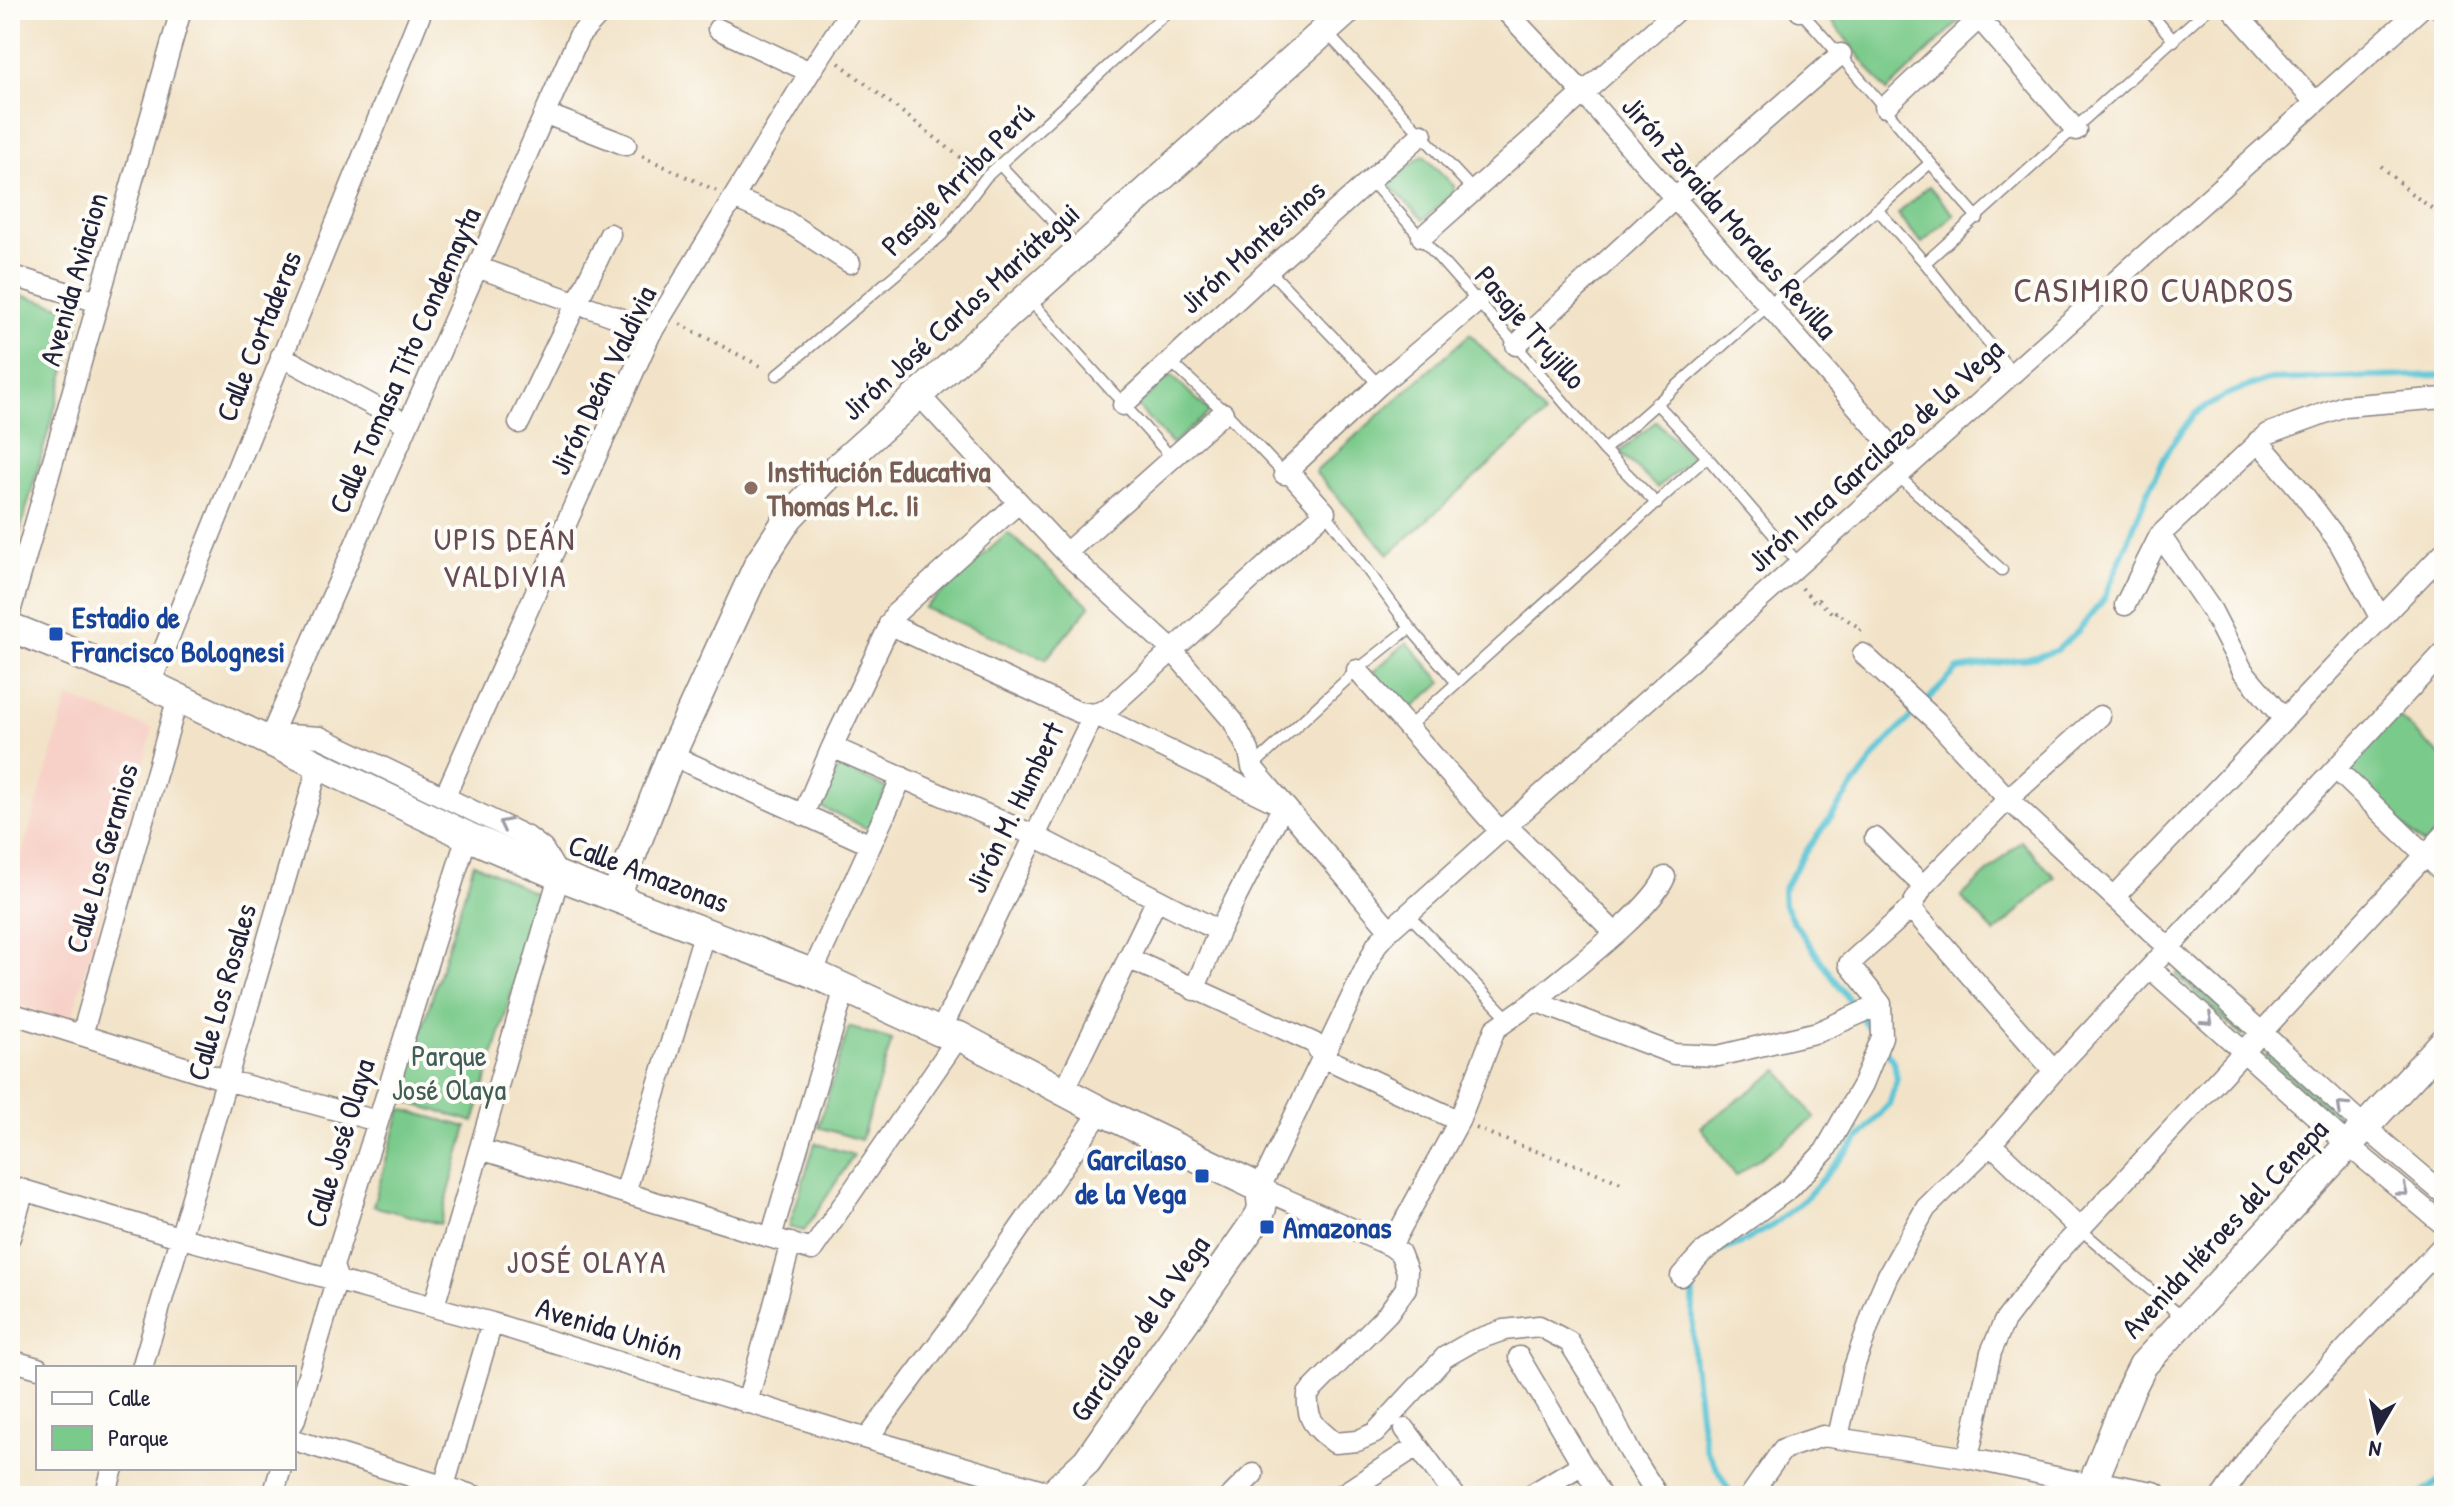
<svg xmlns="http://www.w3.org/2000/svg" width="2454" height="1506" font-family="'Patrick Hand',sans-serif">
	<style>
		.built { fill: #f7d1c8 }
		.green { fill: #7aca8b; stroke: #4e7663; stroke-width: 2 }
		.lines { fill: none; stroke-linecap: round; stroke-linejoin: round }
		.stream { stroke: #5ac4d5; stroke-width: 6 }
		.lane-casing { stroke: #8a8282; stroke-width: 13 }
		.street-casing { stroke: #8a8282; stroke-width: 23 }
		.secondary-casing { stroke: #8a8282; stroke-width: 31 }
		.path { stroke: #8a8282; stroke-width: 4; stroke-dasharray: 2 6; stroke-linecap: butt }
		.lane { stroke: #fff; stroke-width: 10 }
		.street { stroke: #fff; stroke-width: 20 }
		.secondary { stroke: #fff; stroke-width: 28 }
		.oneway { stroke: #9c9ca7 }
		.education-dot { fill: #8d6e63; stroke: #fdfcf7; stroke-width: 3 }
		.transit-dot { fill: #1a4fb4; stroke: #fdfcf7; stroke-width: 3 }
		.labels { text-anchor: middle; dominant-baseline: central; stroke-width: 8; stroke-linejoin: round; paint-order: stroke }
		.street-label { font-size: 30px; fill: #22223b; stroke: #fdfcf7 }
		.education-label { font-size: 30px; font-weight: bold; fill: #785e54; stroke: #fdfcf7; text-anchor: start }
		.transit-label { font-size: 30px; font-weight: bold; fill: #164399; stroke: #fdfcf7; text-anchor: start }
		.park-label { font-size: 30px; fill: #415d57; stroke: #fdfcf7 }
		.neighbourhood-label { font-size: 32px; letter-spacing: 2px; fill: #684c55; stroke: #fdfcf7 }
		.quarter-label { font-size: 34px; letter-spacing: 2px; fill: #684c55; stroke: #fdfcf7 }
	</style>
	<rect width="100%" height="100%" fill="#fdfcf7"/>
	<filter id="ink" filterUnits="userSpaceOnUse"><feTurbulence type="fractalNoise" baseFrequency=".0125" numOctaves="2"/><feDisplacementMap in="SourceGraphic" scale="16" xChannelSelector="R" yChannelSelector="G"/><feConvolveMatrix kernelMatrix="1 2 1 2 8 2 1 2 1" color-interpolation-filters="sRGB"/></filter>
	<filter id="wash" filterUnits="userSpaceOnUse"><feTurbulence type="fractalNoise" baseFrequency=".006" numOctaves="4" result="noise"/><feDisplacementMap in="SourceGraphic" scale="32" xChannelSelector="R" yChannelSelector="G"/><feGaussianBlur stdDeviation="1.8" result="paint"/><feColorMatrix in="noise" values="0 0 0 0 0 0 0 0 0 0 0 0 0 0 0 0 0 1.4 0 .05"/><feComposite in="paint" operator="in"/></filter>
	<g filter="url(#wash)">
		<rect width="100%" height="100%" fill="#f2e3c8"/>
		<path class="built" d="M68 697 153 729 71 1021 10 1002V895Z"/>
		<path class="green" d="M1834 10H1971L1887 91 1827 15Z
			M1423 155 1454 186V192L1423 220 1388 184Z
			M1929 186 1954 215 1922 243 1897 214Z
			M10 292 82 312 10 567Z
			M1470 334 1545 415 1389 554 1315 472Z
			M1171 375 1210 412 1172 444 1137 406Z
			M1656 421 1692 458 1657 488 1620 452Z
			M1008 533 1090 606 1046 659 924 608Z
			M1407 642 1442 682 1408 712 1373 672Z
			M2397 715 2444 759V824L2424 845 2345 770Z
			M839 766 887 788 868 829 821 807Z
			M2021 841 2055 877 1995 933 1961 897Z
			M474 863 540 896 474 1122 400 1100Z
			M2180 971 2246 1033 2242 1036 2176 975Z
			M849 1027 892 1040 861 1140 818 1127Z
			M2268 1052 2342 1119 2339 1123 2265 1056Z
			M1779 1070 1815 1118 1736 1176 1701 1127Z
			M401 1109 467 1127 440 1224 373 1206Z
			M815 1143 854 1155 804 1231 789 1227Z"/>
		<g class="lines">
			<path class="stream" d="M1875 1037 1793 921 1784 904 1783 890 1806 851 1881 748 1958 669 2036 657 2057 650 2078 631 2104 599 2150 487 2169 448 2194 414 2228 394 2266 380 2444 375
				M1718 1252 1739 1244 1773 1225 1805 1199 1889 1104 1897 1079 1894 1061 1882 1046
				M1696 1272 1693 1277V1354L1701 1423 1706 1449 1732 1496
				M2418 1496 2444 1478"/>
		</g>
	</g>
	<g filter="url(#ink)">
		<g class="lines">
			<g class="lane-casing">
				<path id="lane" d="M1799 10C1862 77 1917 150 1978 218
					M2148 10 2174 41
					M1327 33 1473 190
					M999 164 1078 247
					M1370 180 1516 345 1604 450 1657 504
					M1877 209 1925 263 2012 372
					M1925 263 2206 10
					M1269 270 1379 385
					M1029 299 1172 458
					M1170 361 1231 418 1284 474
					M777 375 942 235 986 177 1163 16 1166 10
					M1656 403 1707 457 1798 563
					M1604 450 1929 164
					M1897 475 2002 570
					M1325 512 1410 628 1456 682
					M1408 727 1707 457
					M1252 767 1357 670 1410 628
					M1409 915 1508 1018
					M2080 1229 2183 1318"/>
			</g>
			<g class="street-casing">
				<path id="street" d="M1505 10 1583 93 1908 465
					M2233 10 2314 101
					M2441 10 2444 12
					M1800 11 1802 10
					M1979 18 2076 130
					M718 29 810 72
					M1885 107 1988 10
					M546 114 626 145
					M734 198 786 221 850 263
					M1422 237 1677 10
					M477 267 619 318 650 335
					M10 275 98 302
					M1516 345 1674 199 1841 54
					M281 356 407 424
					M919 395 1066 553 1172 650 1233 721 1249 751 1252 767 1390 930
					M1123 405 1269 270 1422 134
					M519 423 610 234
					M2258 441 2300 490 2339 542 2381 619
					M1284 474 1379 385 1477 302
					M2160 535 2212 611 2243 671 2283 718
					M1066 553 1223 413
					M2125 605 2160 535 2267 434 2344 406 2444 398
					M10 612 181 10
					M889 624 1078 712 1094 714 1283 806 1219 931 1194 990
					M1863 654 1936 721 2008 799 2169 948 2365 1127 2444 1194
					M1357 670 1500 831
					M150 684 422 10
					M269 740 579 36 603 10
					M269 740 289 735 320 737 529 838 543 849 559 876 434 1306
					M832 747 1033 835 1219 931
					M671 755 871 845
					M2336 769 2444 873
					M445 796 650 335 810 72 851 10
					M803 815 832 747 895 614 1018 503
					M1507 826 1614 932
					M1875 838 1923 886
					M2115 896 2444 552
					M1911 908 2054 1071
					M1128 958 1314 1043 1323 1057 1459 1121
					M2150 968 2348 1145 2444 1225
					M812 973 902 777
					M1535 1001C1566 974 1651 911 1665 877
					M10 1013 226 1080 377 1121
					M940 1032 1094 714 1108 709 1325 512 1288 471
					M82 1035 178 697
					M1064 1091 1157 899
					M1991 1144 2080 1229
					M480 1149 812 1250 959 1036
					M10 1186 182 1238 492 1323 867 1439 1053 1493
					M625 1193 705 931
					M10 1237 24 1190
					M771 1237 845 988
					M1391 1246 1459 1121 1495 1029 1535 1001 1674 1054 1718 1056 1818 1032 1881 1004
					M1681 1276 1702 1253 1790 1188 1825 1151 1863 1084 1882 1037 1881 1004 1849 964 1911 908 1923 886 2008 799 2100 716
					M1519 1357 1601 1496
					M10 1360 38 1368
					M142 1368 319 764
					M747 1403 791 1243
					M294 1422 337 1278 333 1266 467 836
					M1405 1429 1455 1496
					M1838 1437 1853 1370 1878 1298 1888 1275 1926 1208 1991 1144 2054 1071 2444 652
					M867 1439 954 1323 1101 1111
					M294 1440 475 1496
					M1968 1458 1991 1352 2004 1322 2052 1259 2444 835
					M105 1496 113 1468
					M273 1496 281 1468
					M441 1496 492 1323
					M1231 1496 1253 1474
					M1340 1496 1417 1446
					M1529 1496 1581 1465
					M1658 1496 1630 1452 1602 1395 1569 1342 1539 1326 1504 1330 1473 1341 1445 1357 1375 1433 1357 1441 1335 1443C1315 1427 1306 1421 1308 1394L1388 1313 1406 1288 1407 1271 1400 1253 1391 1246 1260 1188 1377 944 1390 930 2419 10
					M1750 1496 1783 1449 1823 1436 1968 1458 2092 1485 2087 1496
					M2222 1496 2265 1435 2444 1244"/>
			</g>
			<g class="secondary-casing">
				<path id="secondary" d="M10 627 137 678 467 836 559 876 812 973 940 1032 959 1036 1101 1111 1260 1188 1262 1208 1259 1216 1087 1461 1050 1496
					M616 896 671 755 758 565 789 517 829 475 1348 10
					M2153 1496 2092 1485 2130 1391 2143 1365 2444 1042"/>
			</g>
			<path class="path" d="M839 63 974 168
				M642 156 717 191
				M2381 166 2412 194 2444 217
				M680 324 764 368
				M1802 588 1815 603 1818 600 1834 615 1836 612 1861 629 1858 633 1860 635
				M1476 1128C1524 1149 1575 1162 1623 1184"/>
			<use href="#lane" class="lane"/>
			<use href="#street" class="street"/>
			<use href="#secondary" class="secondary"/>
		</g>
		<defs><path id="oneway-chevron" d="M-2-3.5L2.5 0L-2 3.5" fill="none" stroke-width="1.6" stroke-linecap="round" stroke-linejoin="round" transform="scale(2)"/></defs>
		<g class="oneway">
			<use href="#oneway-chevron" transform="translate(504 824) rotate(-153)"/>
			<use href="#oneway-chevron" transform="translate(2208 1020) rotate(42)"/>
			<use href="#oneway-chevron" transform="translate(2342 1107) rotate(-137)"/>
			<use href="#oneway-chevron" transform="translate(2403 1191) rotate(40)"/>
		</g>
	</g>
	<circle class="education-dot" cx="751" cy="488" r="8"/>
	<g class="transit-dot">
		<rect x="48" y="626" width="16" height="16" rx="4"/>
		<rect x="1194" y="1168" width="16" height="16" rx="4"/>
		<rect x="1259" y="1219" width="16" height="16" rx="4"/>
	</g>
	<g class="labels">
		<g class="street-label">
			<text transform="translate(957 179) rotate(-45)">Pasaje Arriba Perú</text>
			<text transform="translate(1730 217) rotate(49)">Jirón Zoraida Morales Revilla</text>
			<text transform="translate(1252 246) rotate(-42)">Jirón Montesinos</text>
			<text transform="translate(73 279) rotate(-74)">Avenida Aviacion</text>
			<text transform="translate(960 311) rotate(-42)">Jirón José Carlos Mariátegui</text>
			<text transform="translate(1531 327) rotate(49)">Pasaje Trujillo</text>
			<text transform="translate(258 336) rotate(-68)">Calle Cortaderas</text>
			<text transform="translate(404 360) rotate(-66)">Calle Tomasa Tito Condemayta</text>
			<text transform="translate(602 380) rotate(-64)">Jirón Deán Valdivia</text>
			<text transform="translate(1875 455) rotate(-42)">Jirón Inca Garcilazo de la Vega</text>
			<text transform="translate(1014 807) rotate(-64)">Jirón M. Humbert</text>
			<text transform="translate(101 858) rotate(-74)">Calle Los Geranios</text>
			<text transform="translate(649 873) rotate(21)">Calle Amazonas</text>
			<text transform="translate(221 992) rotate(-74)">Calle Los Rosales</text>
			<text transform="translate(339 1143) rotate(-73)">Calle José Olaya</text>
			<text transform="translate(2224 1228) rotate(-47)">Avenida Héroes del Cenepa</text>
			<text transform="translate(610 1328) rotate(17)">Avenida Unión</text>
			<text transform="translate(1139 1328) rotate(-55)">Garcilazo de la Vega</text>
		</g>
		<g class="education-label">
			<text x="767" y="471">Institución Educativa<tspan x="767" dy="34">Thomas M.c. Ii</tspan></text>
		</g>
		<g class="transit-label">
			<text x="72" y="617">Estadio de<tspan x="72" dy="34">Francisco Bolognesi</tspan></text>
			<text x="1186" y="1159" text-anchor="end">Garcilaso<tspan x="1186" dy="34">de la Vega</tspan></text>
			<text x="1283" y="1227">Amazonas</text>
		</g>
		<g class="park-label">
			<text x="449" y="1055">Parque<tspan x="449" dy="34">José Olaya</tspan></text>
		</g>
		<g class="neighbourhood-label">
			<text x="505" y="538">UPIS DEÁN<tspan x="505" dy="37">VALDIVIA</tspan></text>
			<text x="587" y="1261">JOSÉ OLAYA</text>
		</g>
		<g class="quarter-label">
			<text x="2154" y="290">CASIMIRO CUADROS</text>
		</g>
	</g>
	<rect width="2454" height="1506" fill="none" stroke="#fdfcf7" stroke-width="40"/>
	<rect x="36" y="1366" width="260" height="104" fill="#fdfcf7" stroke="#a5a5ac" stroke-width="2"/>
	<rect x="52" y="1392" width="40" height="12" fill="#ffffff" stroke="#a5a5ac" stroke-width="2"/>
	<text x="108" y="1406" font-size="24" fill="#22223b">Calle</text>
	<rect x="52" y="1426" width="40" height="24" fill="#7aca8b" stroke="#a5a5ac" stroke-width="2"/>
	<text x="108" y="1446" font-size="24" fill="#22223b">Parque</text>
	<g transform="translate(2378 1430) rotate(189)" stroke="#fdfcf7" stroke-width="6" paint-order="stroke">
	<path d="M0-6L14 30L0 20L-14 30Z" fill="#22223b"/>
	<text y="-12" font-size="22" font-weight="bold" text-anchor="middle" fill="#22223b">N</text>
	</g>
</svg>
